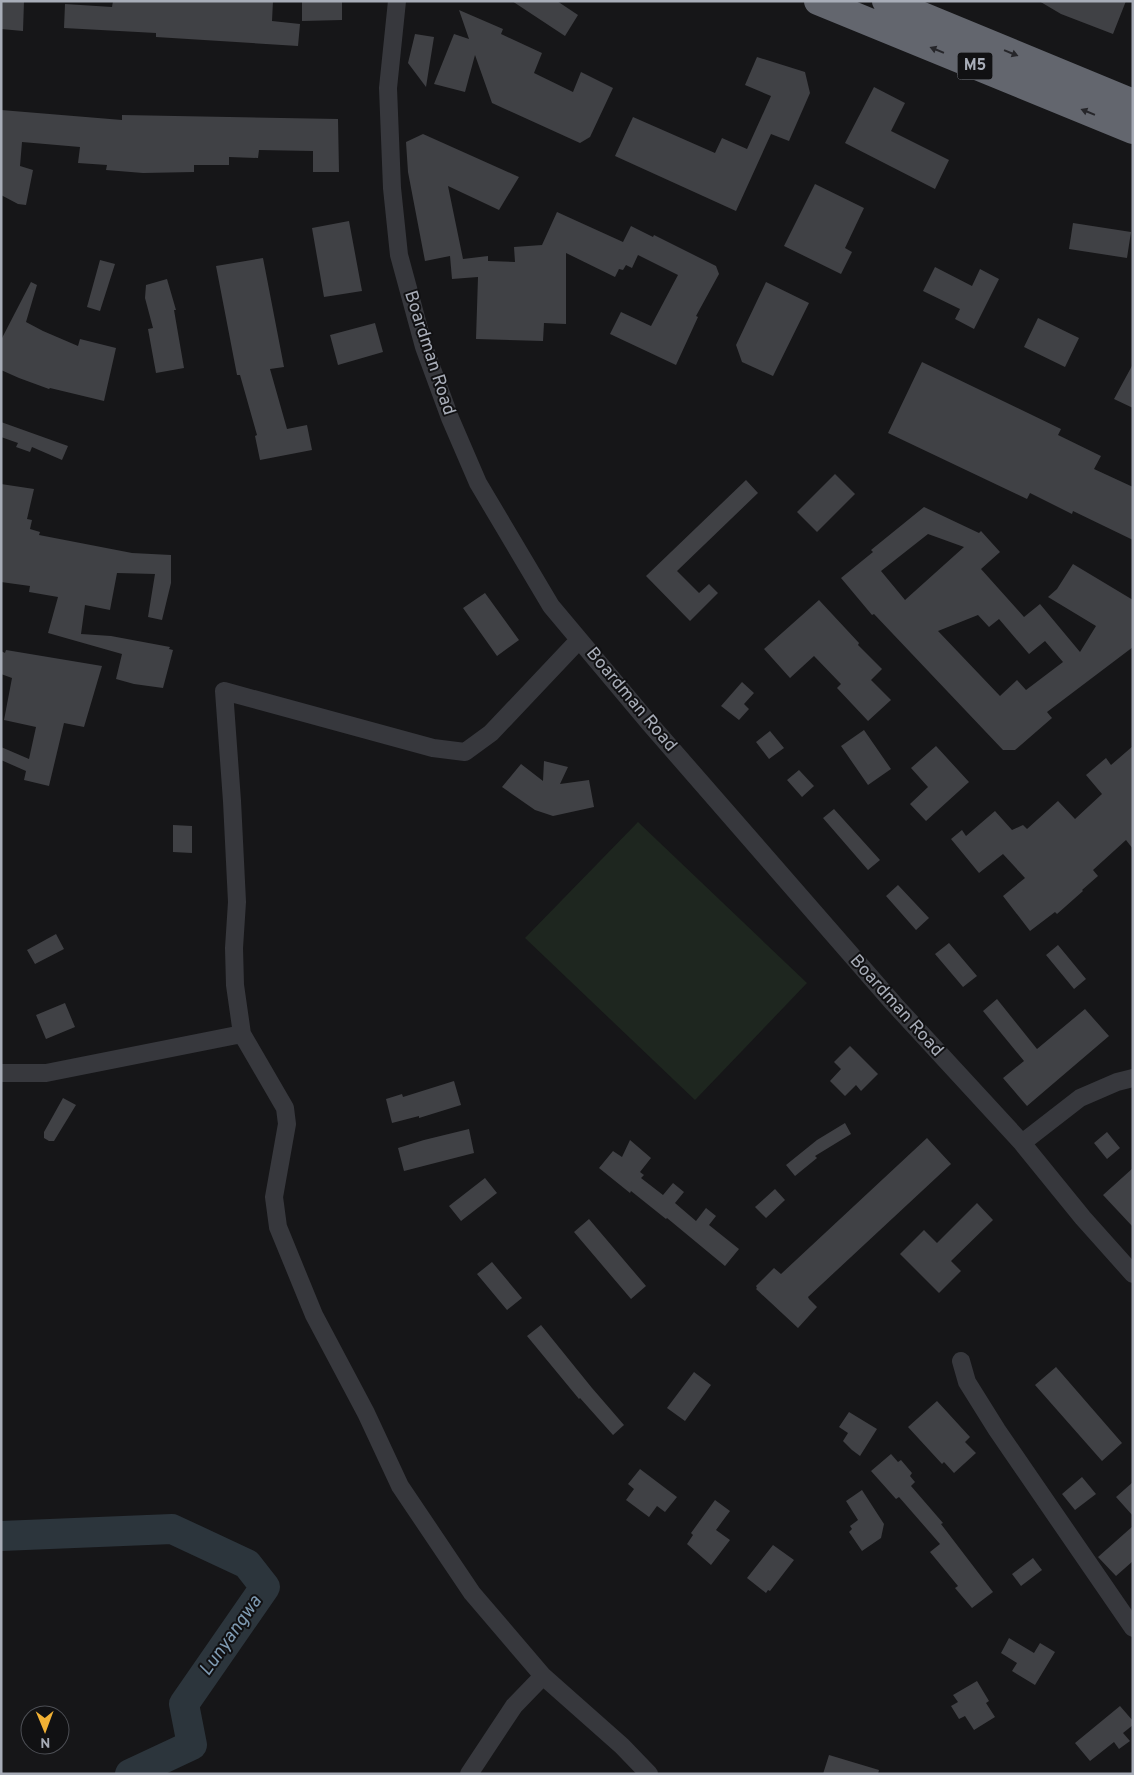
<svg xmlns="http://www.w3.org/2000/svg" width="1134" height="1775" font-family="Overpass,sans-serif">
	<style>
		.green { fill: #1e261f }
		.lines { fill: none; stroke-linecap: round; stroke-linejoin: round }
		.river { stroke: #2c353c; stroke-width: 30 }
		.building { fill: #404145; fill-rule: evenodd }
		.street { stroke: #37383d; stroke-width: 18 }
		.highway { stroke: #63666e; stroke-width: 28 }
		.oneway { fill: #26262a }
		.labels { text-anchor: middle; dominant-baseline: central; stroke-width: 4; stroke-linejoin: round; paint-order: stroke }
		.shield { fill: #111113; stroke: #7b7e86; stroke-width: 1 }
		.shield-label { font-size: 16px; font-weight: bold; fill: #a8adb8 }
		.street-label { font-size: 18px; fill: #a8adb8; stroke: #111113 }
		.water-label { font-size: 19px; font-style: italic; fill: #7f9bb3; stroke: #111113 }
	</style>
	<rect width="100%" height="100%" fill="#161618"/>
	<path class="green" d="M638 822 807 983 695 1100 525 938Z"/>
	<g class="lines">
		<path class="river" d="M1 1536 172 1529 247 1564 265 1587 184 1704 192 1745 130 1774"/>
	</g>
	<path class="building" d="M1 1H24L23 31 1 29Z
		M113 1H273L272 21 300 24 298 46 156 37V33L64 28 65 4 112 7Z
		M302 1H342V20L302 21Z
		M512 1H557L578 15 565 36Z
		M1039 1H1126L1113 34 1061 14Z
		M459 10 503 29 501 34 542 53 534 73 573 92 581 72 613 88 590 137 580 143 492 103 475 55 465 92 434 84 454 34 469 39Z
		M415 34 434 37 426 87 408 63Z
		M757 57 805 72 810 93 789 141 771 134 736 211 615 156 633 117 715 153 722 138 747 149 771 96 745 85Z
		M874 87 905 103 891 131 949 160 935 189 845 143Z
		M1 110 122 120V115L338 119 339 172H313V151L259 150 258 158 229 157V165H194V172L143 173 106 170 107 165 78 163 80 147 22 142 20 166 33 170 26 205 18 204 1 195Z
		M423 134 519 177 499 210 448 186 463 259 488 256V261L515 262 514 247 542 245 557 212 623 242 631 226 653 237 654 235 716 266 719 274 696 316 698 317 676 365 610 334 621 312 651 326 678 275 638 255 632 268 626 265 623 270 619 269 615 277 566 253V324L544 323 543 341 476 339 478 277 452 279 450 256 425 261 408 172 406 142Z
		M815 184 864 208 845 248 852 252 841 274 784 246Z
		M349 221 362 291 324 297 312 228Z
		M1073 223 1131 232 1127 258 1069 249Z
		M263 258 284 367 270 369 287 429 307 425 312 450 260 460 255 436 257 435 240 375H237L216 266Z
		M100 260 115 264 100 311 87 307Z
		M935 267 972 286 980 269 999 279 974 329 955 319 960 309 923 291Z
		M167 279 176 310H174L184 368 156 373 148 329 153 328 145 298 146 285Z
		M31 282 37 285 26 322 43 331 78 346 80 339 116 348 104 401 50 388 49 389 19 378 1 370V340Z
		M766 282 809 303 773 376 742 362 736 345Z
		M1038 318 1079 338 1065 367 1024 347Z
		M375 323 383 352 338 365 330 335Z
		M922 362 1061 429 1058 435 1101 456 1094 469 1133 487V540L1073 511 1072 514 1030 493 1027 499 888 433Z
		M1133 364V408L1114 399Z
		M1 422 68 446 62 460 32 447 30 452 16 447 18 443 1 437Z
		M835 474 855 494 817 532 797 512Z
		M746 480 758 493 677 571 699 593 709 584 718 593 690 621 646 576Z
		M1 484 34 489 27 519 32 520 30 529 40 532 39 535 132 553 171 555V583L162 620 148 617 155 574 117 573 110 610 85 605 81 634 111 636 170 647 169 649 173 650 163 688 134 684 116 679 122 654 48 633 58 597 29 592 30 586 1 582Z
		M924 507 979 533 981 531 1000 552 981 569 1024 617 1040 604 1080 652 1096 626 1048 597 1057 589 1073 564 1133 600V647L1047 712 1052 718 1015 750H1003L874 614 872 615 841 578 873 552 871 550ZM928 534 964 547 905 600 881 571ZM978 615 989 627 999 619 1029 654 1045 641 1063 662 1026 690 1017 680 1000 696 938 631Z
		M485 593 519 640 497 656 463 608Z
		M819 600 859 643 858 645 882 669 871 680 891 700 868 721 837 688 841 684 814 656 790 678 764 649Z
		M6 650 102 666 84 727 64 723 49 786 24 780 26 771 1 760V747L29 759 36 727 4 720 12 678 1 674V651L5 653Z
		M742 682 754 693 744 704 749 709 739 720 721 706Z
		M864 730 891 769 868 785 841 746Z
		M770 731 784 748 769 759 756 742Z
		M936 746 969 782 926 821 910 804 928 787 911 768Z
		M1133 746V849L1126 840 1093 870 1098 876 1082 890 1083 891 1057 914 1055 912 1030 931 1003 896 1025 878 1003 854 979 873 951 839 962 830 966 836 995 811 1012 830 1023 825 1027 829 1058 801 1075 819 1102 794 1086 775 1106 758 1111 765Z
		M544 761 568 767 560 784 589 780 594 807 553 816 535 810 502 787 521 764 543 781Z
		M799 770 814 786 802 797 787 780Z
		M834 809 880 860 868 870 823 818Z
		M173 825 192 826V853L173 852Z
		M898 885 929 918 916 930 886 896Z
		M56 934 64 949 35 964 27 950Z
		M949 943 977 976 963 987 935 954Z
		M1058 945 1086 979 1074 989 1046 955Z
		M997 999 1037 1049 1085 1009 1109 1036 1027 1106 1003 1078 1024 1061 983 1011Z
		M65 1003 75 1027 46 1039 36 1015Z
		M850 1046 878 1074 861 1091 856 1085 845 1096 830 1081 841 1069 834 1062Z
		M454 1081 461 1105 419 1118V1116L392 1123 386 1099 402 1094 403 1097Z
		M63 1098 76 1105 54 1141H49L44 1138V1132Z
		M845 1123 851 1134 815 1156 817 1158 795 1176 786 1165 817 1140Z
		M469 1129 474 1153 404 1171 398 1148 424 1140Z
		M1107 1132 1120 1148 1107 1159 1094 1143Z
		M927 1138 951 1164 808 1297 809 1299 817 1307 798 1328 756 1289 757 1288 756 1286 774 1268 781 1274Z
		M630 1140 651 1158 640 1172 644 1175 641 1178 663 1195 673 1183 684 1192 675 1203 696 1221 706 1208 716 1216 709 1225 739 1249 725 1266 667 1218 666 1219 631 1191 630 1193 599 1168 613 1151 622 1157Z
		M1133 1168V1227L1103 1195Z
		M485 1178 497 1193 461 1221 449 1206Z
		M775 1189 785 1200 766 1218 755 1207Z
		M977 1203 993 1220 951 1261 961 1271 939 1293 900 1254 924 1230 937 1243Z
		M589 1219 646 1286 631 1299 574 1232Z
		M492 1262 522 1298 507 1310 477 1274Z
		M541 1325 592 1388 624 1425 613 1435 580 1398 579 1399 527 1336Z
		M1056 1367 1122 1443 1102 1461 1035 1385Z
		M694 1372 711 1385 685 1421 667 1408Z
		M937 1401 970 1437 965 1442 976 1453 954 1473 944 1462 942 1464 908 1427Z
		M849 1412 877 1429 860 1456 852 1450 843 1441 848 1433 839 1427Z
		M891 1454 898 1462 901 1460 912 1473 910 1476 915 1482 911 1486 943 1523 941 1524 993 1592 972 1608 955 1588 958 1586 930 1552 940 1544 899 1497 896 1499 871 1471Z
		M640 1469 677 1497 665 1512 657 1506 649 1517 626 1500 634 1489 628 1484Z
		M1082 1477 1096 1494 1075 1510 1062 1494Z
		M1133 1482V1516L1116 1497Z
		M862 1490 884 1524 881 1538 862 1551 849 1532 852 1529 850 1526 858 1520 846 1501Z
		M715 1500 730 1511 716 1530 730 1540 711 1565 687 1544 693 1535 691 1533Z
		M1133 1526V1561L1116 1576 1098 1557Z
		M773 1545 794 1560 770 1591 768 1590 766 1593 747 1578Z
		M1033 1558 1042 1570 1021 1586 1012 1574Z
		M1009 1638 1034 1653 1040 1643 1055 1652 1035 1685 1012 1671 1017 1663 1001 1653Z
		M977 1681 989 1701 986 1703 995 1717 974 1730 965 1716 959 1719 951 1706 958 1702 953 1695Z
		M1120 1706 1133 1721V1725L1123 1733 1130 1741 1119 1749 1114 1742 1090 1761 1075 1743Z
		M829 1755 879 1770 878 1774H823Z"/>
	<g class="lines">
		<path class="street" d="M397 1 388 88 392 188 399 255 424 347 450 418 478 483 551 606 650 724 894 1004 1022 1143 1083 1218 1133 1274
			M1 1073H46L242 1034
			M1022 1143 1080 1098 1117 1082 1133 1078
			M961 1361 967 1382 997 1430 1133 1628
			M543 1676 472 1593 400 1486 366 1413 314 1315 278 1227 274 1197 287 1124 285 1108 242 1034 235 985 234 948 237 902 232 801 224 691 433 748 465 752 491 733 579 640
			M469 1774 514 1706 543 1676 622 1746 649 1774"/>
		<path class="highway" d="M818 1 1133 130
			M886 1 1133 103"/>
	</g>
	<defs><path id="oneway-solid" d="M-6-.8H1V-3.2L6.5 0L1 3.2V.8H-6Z" transform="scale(1.25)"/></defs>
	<g class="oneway">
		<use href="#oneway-solid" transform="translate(937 50) rotate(-158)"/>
		<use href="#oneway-solid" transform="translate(1011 53) rotate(22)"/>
		<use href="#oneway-solid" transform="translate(1088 112) rotate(-158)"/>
	</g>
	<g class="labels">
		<rect class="shield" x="957.5" y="52.5" width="35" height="27" rx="4"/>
		<g class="shield-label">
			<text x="975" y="66">M5</text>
		</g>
		<g class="street-label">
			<text transform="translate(429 353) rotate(72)">Boardman Road</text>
			<text transform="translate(631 700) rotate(50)">Boardman Road</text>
			<text transform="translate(896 1006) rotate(48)">Boardman Road</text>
		</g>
		<g class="water-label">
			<text transform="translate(231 1636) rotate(-55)">Lunyangwa</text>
		</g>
	</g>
	<rect width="1134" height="1775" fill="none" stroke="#a8adb8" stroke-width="5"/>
	<g transform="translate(45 1730) rotate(179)"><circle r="24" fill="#111113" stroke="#4d4f55"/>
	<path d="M0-4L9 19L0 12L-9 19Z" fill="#f2b134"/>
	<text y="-8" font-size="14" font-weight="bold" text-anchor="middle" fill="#a8adb8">N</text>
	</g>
</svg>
